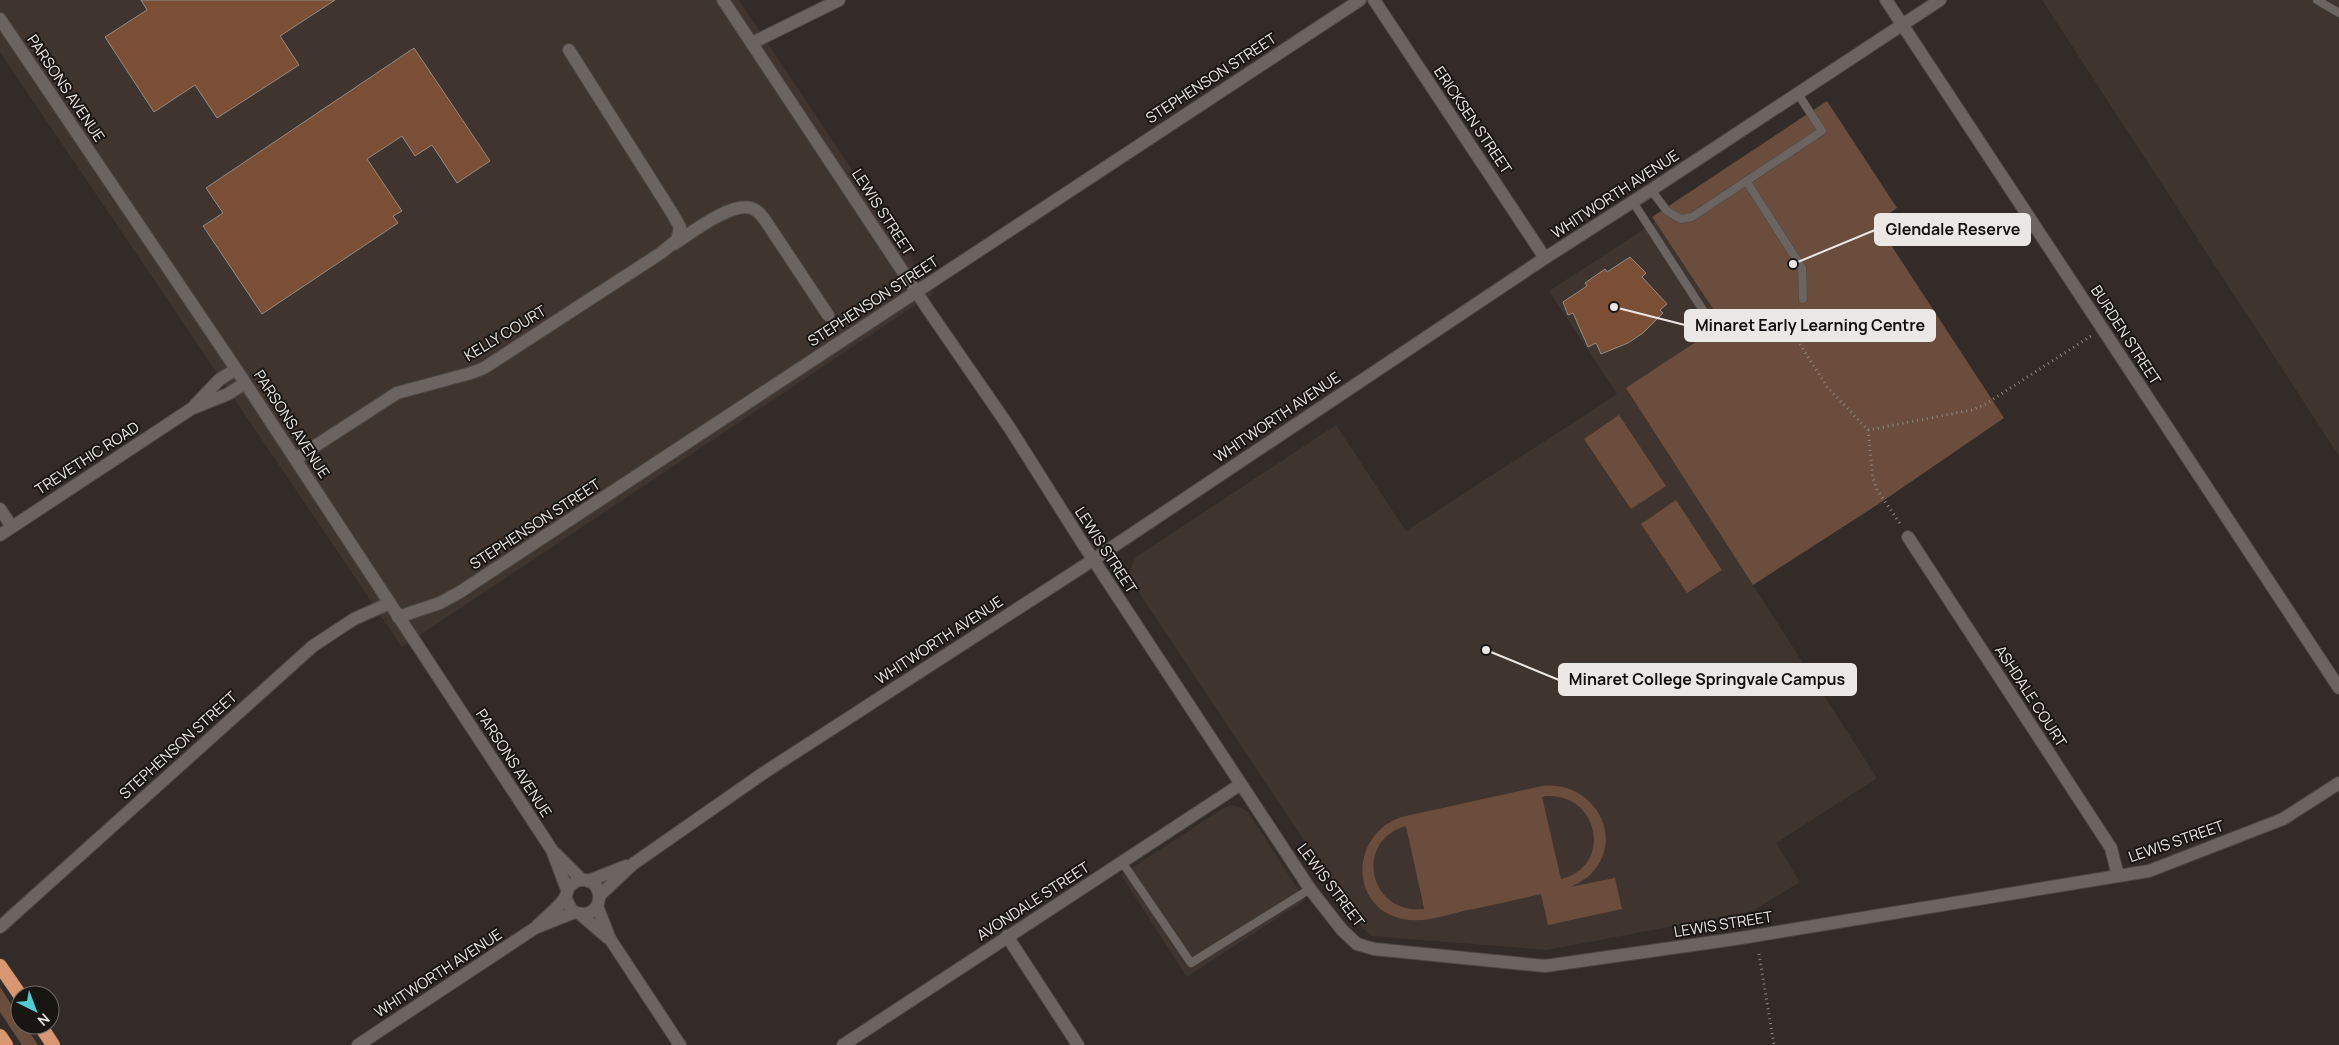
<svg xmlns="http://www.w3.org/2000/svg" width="2339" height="1045" font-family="Manrope,sans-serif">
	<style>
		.built { fill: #40342e }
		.green { fill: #6a4d3d; fill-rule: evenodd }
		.building { fill: #7b4f35; stroke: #938b87 }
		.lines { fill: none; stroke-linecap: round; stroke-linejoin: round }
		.service-casing { stroke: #4c4744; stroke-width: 9 }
		.minor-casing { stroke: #4c4744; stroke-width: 14 }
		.trunk-casing { stroke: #4c4744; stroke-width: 15 }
		.path { stroke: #8c8784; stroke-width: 3; stroke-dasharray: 1 4; stroke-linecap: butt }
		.service { stroke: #6b6460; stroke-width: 8 }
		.minor { stroke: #6b6460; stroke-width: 12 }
		.trunk { stroke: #d89671; stroke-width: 14 }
		.labels { text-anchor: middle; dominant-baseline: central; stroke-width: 4; stroke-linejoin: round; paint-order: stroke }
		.street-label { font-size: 15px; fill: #ebe7e5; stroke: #181513 }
		.leader { fill: none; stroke: #ebe7e5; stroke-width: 2 }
		.callout-dot { fill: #ebe7e5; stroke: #181513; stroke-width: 2 }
		.callout { fill: #ebe7e5; stroke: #ebe7e5; stroke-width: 2 }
		.callout-label { font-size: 16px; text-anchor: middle; font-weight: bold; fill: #111 }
	</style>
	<rect width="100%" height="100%" fill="#322b28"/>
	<path class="built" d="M0 0H739L934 293 402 647 0 52Z
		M2042 0H2339V456Z
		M1655 222 1723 324 1880 503 1753 585 1877 778 1776 843 1800 882 1753 911 1547 950 1371 936 1360 925 1128 576 1135 558 1336 425 1406 531 1582 417 1617 394 1549 291Z
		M1230 805 1240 807 1248 812 1305 900 1187 977 1121 875 1222 809Z"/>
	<path class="green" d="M1827 101 1897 208 1876 222 2004 418 1880 503 1753 585 1626 388 1723 324 1652 217Z
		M1619 415 1666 486 1631 509 1584 439Z
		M1676 500 1722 570 1687 593 1641 524Z
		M1542 786C1592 780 1628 837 1590 875 1584 880 1577 884 1570 887L1615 878 1622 909 1548 925 1541 894C1515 900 1489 906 1463 911 1444 916 1424 923 1403 919 1346 907 1351 829 1406 816ZM1546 796C1600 793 1613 867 1561 879L1542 797ZM1406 826 1424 908V909C1369 915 1353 841 1406 826Z
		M0 987 20 1018V1025H25L38 1045H22L0 1012Z"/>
	<path class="building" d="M141 0H335L280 36 299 65 217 118 195 85 154 112 105 37 147 10Z
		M414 48 490 161 457 183 432 145 415 156 402 136 367 159 402 211 393 216 398 223 262 314 203 226 223 213 206 188Z
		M1630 257 1646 273 1642 277 1667 304 1660 310 1663 313 1643 333 1628 343 1601 354 1596 343 1588 347 1573 313 1568 315 1563 302 1587 286 1585 283 1605 269 1607 272Z"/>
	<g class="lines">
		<g class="service-casing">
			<path id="service" d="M2317 0 2339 13
				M1747 182 1802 268 1803 299
				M1651 190 1667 211 1681 219 1692 217 1822 131 1798 94
				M1633 202 1708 318
				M1122 862 1191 963 1310 889"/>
		</g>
		<g class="minor-casing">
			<path id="minor" d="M723 0 927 308 1009 427 1083 544 1310 889 1342 930 1357 944 1374 949 1545 966 1735 939 2118 876 2149 871 2283 819 2339 783
				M1374 0 1545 258
				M1886 0 2339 688
				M0 19 236 369 552 850 567 890
				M752 43 839 0
				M674 244C691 233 731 202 751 208 758 210 761 215 765 220L828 315
				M195 405 219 380 236 369
				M295 459 397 393 471 373 484 368 661 253 677 240 680 227 672 213 569 50
				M0 509 12 527
				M0 535 191 409 228 394 245 383
				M1908 537 2111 848 2118 876
				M398 617 440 603 460 592 1360 0
				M555 853 582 880
				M588 881 626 866
				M599 896 633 864 765 772 1093 560 1545 258 1651 190 1940 0
				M597 906 610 939 680 1045
				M580 914 608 938
				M538 925C546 917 561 906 566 896 567 893 567 889 570 886 573 883 576 881 580 880 609 877 604 926 572 911L565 897
				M0 927 313 646 354 619 390 603
				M1007 936 1078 1045
				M358 1045 535 928 575 912
				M843 1045 1241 784"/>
		</g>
		<g class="trunk-casing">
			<path id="trunk" d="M0 966 20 995
				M40 1025 53 1045
				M0 1036 6 1045"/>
		</g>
		<path class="path" d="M1799 309 1790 329 1828 388 1868 430 1873 478 1877 490 1901 525
			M1868 430 1972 410 1984 405 2091 336
			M1759 954 1774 1045"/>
		<use href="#service" class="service"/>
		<use href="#minor" class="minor"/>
		<use href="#trunk" class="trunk"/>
	</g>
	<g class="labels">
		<g class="street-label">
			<text transform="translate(1211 78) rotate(-33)">STEPHENSON STREET</text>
			<text transform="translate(66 88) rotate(56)">PARSONS AVENUE</text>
			<text transform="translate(1473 120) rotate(56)">ERICKSEN STREET</text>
			<text transform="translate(1615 194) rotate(-33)">WHITWORTH AVENUE</text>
			<text transform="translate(883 212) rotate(57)">LEWIS STREET</text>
			<text transform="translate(873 301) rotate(-33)">STEPHENSON STREET</text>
			<text transform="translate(505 333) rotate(-31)">KELLY COURT</text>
			<text transform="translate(2126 335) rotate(57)">BURDEN STREET</text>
			<text transform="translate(1277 417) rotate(-34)">WHITWORTH AVENUE</text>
			<text transform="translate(292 424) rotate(57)">PARSONS AVENUE</text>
			<text transform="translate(87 458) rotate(-33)">TREVETHIC ROAD</text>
			<text transform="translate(535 524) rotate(-33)">STEPHENSON STREET</text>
			<text transform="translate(1106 550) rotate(57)">LEWIS STREET</text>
			<text transform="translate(939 640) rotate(-33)">WHITWORTH AVENUE</text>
			<text transform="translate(2031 696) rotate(57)">ASHDALE COURT</text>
			<text transform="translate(178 745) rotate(-42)">STEPHENSON STREET</text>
			<text transform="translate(514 763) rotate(57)">PARSONS AVENUE</text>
			<text transform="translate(2176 841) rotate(-19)">LEWIS STREET</text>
			<text transform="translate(1331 885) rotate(53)">LEWIS STREET</text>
			<text transform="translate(1033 901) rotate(-33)">AVONDALE STREET</text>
			<text transform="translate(1723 924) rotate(-9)">LEWIS STREET</text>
			<text transform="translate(438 973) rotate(-33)">WHITWORTH AVENUE</text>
		</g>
	</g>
	<path class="leader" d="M1793 264L1875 230M1614 307L1685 325M1486 650L1559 680"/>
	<g class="callout-dot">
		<circle cx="1793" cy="264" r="5"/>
		<circle cx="1614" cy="307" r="5"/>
		<circle cx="1486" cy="650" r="5"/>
	</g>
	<g class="callout">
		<rect x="1875" y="214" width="155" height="31" rx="5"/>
		<rect x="1685" y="310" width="250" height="31" rx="5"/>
		<rect x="1559" y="664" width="297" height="31" rx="5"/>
	</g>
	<g class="callout-label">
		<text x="1953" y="235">Glendale Reserve</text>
		<text x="1810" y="331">Minaret Early Learning Centre</text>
		<text x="1707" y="685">Minaret College Springvale Campus</text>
	</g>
	<g transform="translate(35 1010) rotate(138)"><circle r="24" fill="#181513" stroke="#6c6967"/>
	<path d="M0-4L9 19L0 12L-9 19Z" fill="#51ccd3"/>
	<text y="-8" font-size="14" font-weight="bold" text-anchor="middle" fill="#ebe7e5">N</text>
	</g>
</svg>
